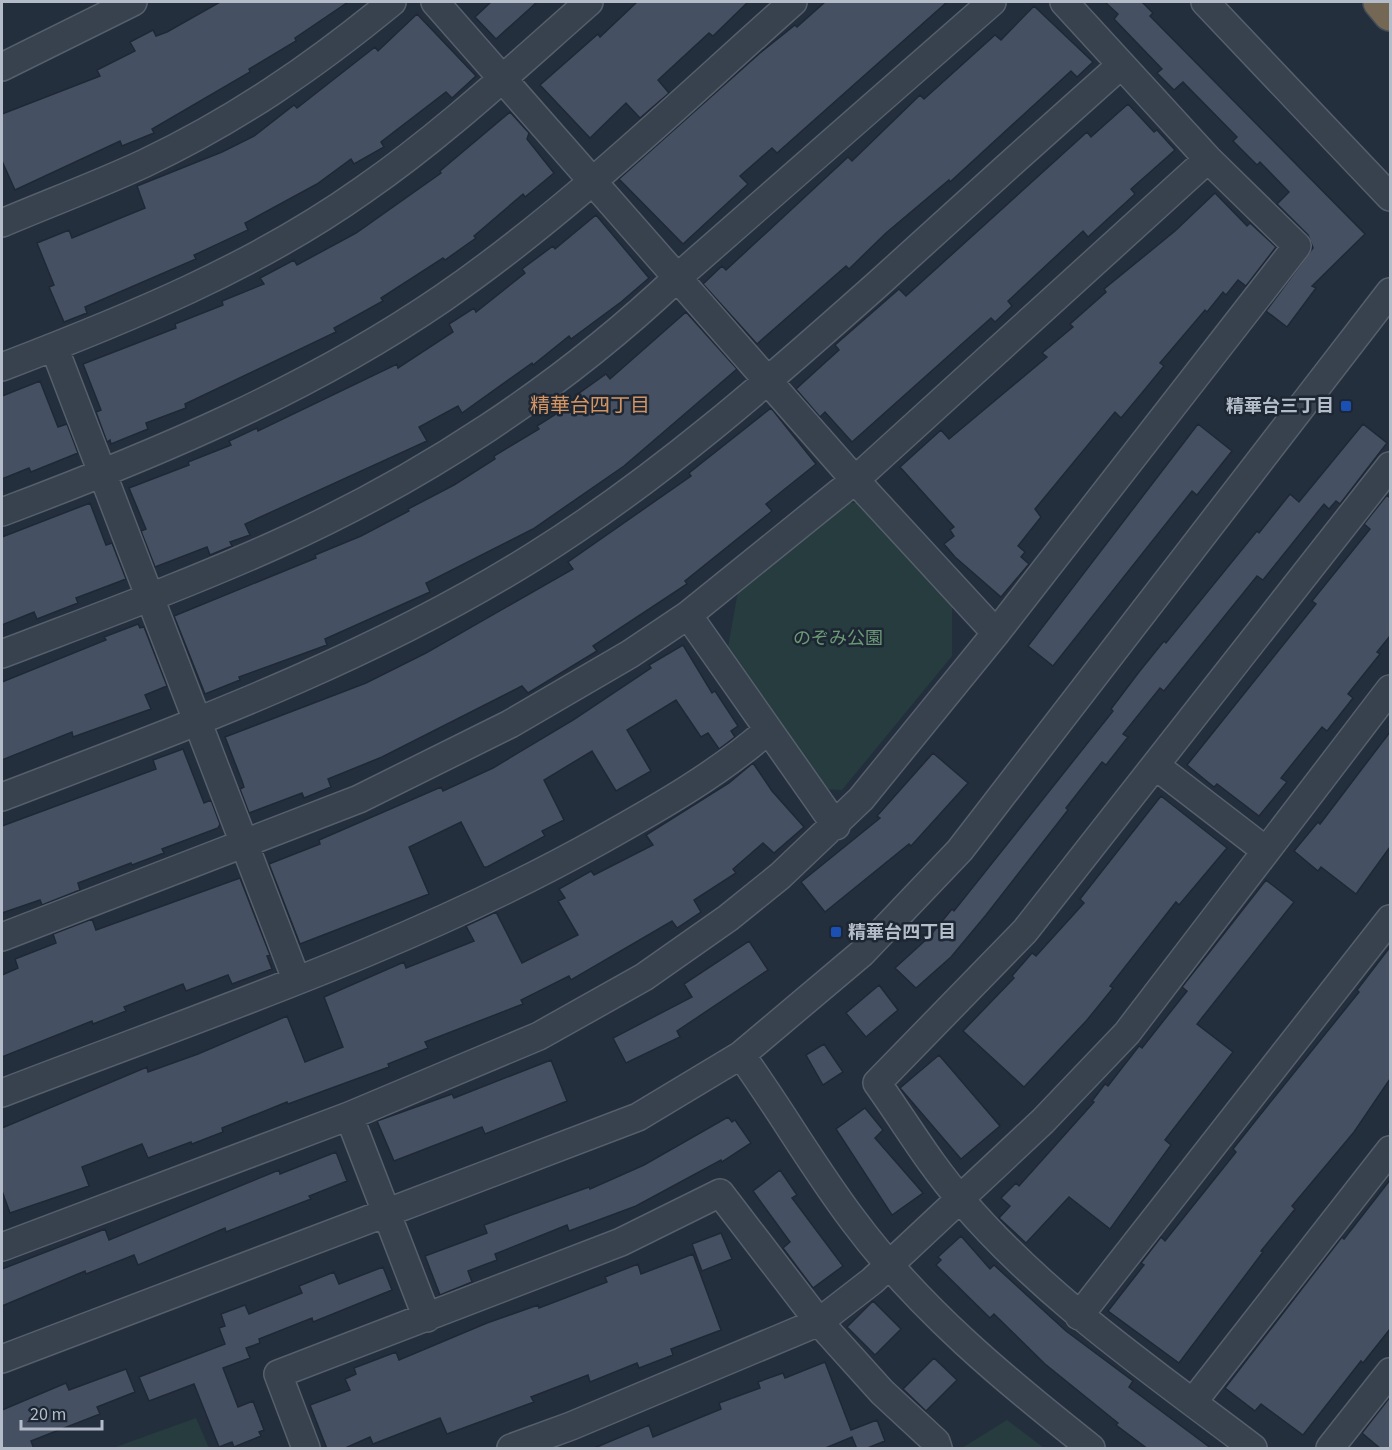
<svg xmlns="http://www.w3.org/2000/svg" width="1392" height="1450" font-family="'Source Sans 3','Noto Sans JP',sans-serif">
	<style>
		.green { fill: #263c3f }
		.building { fill: #455162; stroke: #1f2835; stroke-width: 1.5 }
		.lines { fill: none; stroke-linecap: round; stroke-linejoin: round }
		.minor-casing { stroke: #565f6c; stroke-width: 30 }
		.highway-casing { stroke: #434c59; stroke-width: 36 }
		.minor { stroke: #38414e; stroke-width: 27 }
		.highway { stroke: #746855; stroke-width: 33 }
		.transit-dot { fill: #1a4fb4; stroke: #1d2633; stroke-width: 2 }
		.labels { text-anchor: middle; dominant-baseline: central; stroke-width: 5; stroke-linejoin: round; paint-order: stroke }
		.poi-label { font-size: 18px; font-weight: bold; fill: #b4bcc9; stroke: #1d2633; text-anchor: end }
		.park-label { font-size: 18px; fill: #6b9a76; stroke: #1d2633 }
		.neighbourhood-label { font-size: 20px; fill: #d59563; stroke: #1d2633 }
	</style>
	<rect width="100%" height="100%" fill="#242f3e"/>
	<path class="green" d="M847 503H859L952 606V656L842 790 823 789 727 653 738 591Z
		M196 1418 209 1448H113Z
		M1007 1420 1044 1448H962Z"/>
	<path class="building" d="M220 2H348L295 38 296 41 249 69 250 72 152 129 154 133 122 146 120 141 15 190 2 161V114L100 76 97 70 135 51 130 42 153 30 156 36 167 32Z
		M491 2H537L496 39 475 17Z
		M637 2H748L713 36 709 33 658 80 669 93 640 118 626 103 590 138 540 85 598 34 600 37Z
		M825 2H947L777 153 772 148 740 176 748 184 683 244 619 179 760 53 795 25 797 27Z
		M1105 2H1142L1153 13 1150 16 1365 234 1312 286 1316 288 1287 327 1266 311 1313 248 1308 235 1277 204 1289 192 1260 162 1257 165 1233 141 1237 137 1183 82 1174 90 1157 73 1162 69 1114 19 1118 14Z
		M1034 6 1093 62 1077 77 1071 71 950 182 949 180 886 233 849 269 846 266 757 344 703 284 722 266 726 270 848 157 852 161 920 95 924 99 995 35 1001 40Z
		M417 14 476 76 452 98 446 92 381 142 384 147 354 164 351 159 317 184 245 223 248 230 194 255 196 259 85 307 87 313 64 322 49 287 54 285 37 243 69 230 72 238 145 208 137 186 222 152 254 136 294 105 297 108 375 47 378 51Z
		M1128 104 1154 132 1157 130 1175 150 1131 189 1135 194 1088 237 1083 231 1008 301 1012 306 995 322 991 318 852 442 825 412 820 417 796 389 839 350 835 345 899 289 906 296 1087 132 1091 137Z
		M510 112 529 133 527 139 554 173 525 197 523 194 474 236 476 238 445 260 443 258 381 298 383 301 334 328 336 332 185 404 186 408 146 423 148 429 111 444 110 440 107 442 96 412 101 410 83 364 176 328 175 324 223 305 222 301 264 284 260 278 294 260 297 265 356 233 441 173 440 171Z
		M1215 193 1247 226 1250 223 1276 247 1246 286 1238 280 1226 295 1223 292 1207 312 1205 310 1160 363 1164 366 1146 388 1121 418 1115 412 1035 509 1041 517 1018 546 1025 552 1021 557 1029 564 1001 597 955 557 944 544 954 536 950 530 954 527 900 467 941 430 949 439 1047 357 1042 353 1073 327 1070 324 1106 292 1104 289 1175 231Z
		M596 215 649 278 621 302 571 339 569 336 533 365 532 363 462 413 458 406 419 427 427 441 245 524 250 535 230 542 232 546 210 555 207 547 155 567 141 531 146 529 129 488 189 465 188 462 231 445 229 441 257 428 258 431 397 364 398 368 453 332 449 324 474 308 476 312 525 273 522 269 553 246 555 249Z
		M686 312 737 369 624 466 533 529 426 583 430 592 325 639 327 645 239 677 240 680 205 694 174 616 316 558 315 555 361 536 409 511 408 509 454 485 495 459 494 456 539 429 537 426 581 398 578 394 606 374 610 379Z
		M40 381 58 427 67 424 78 453 31 472 29 468 2 479V396Z
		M771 408 816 464 766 504 772 511 685 581 687 584 593 646 597 651 528 693 522 686 382 757 328 779 331 787 304 798 302 793 249 813 240 789 244 787 242 781 225 737 366 683 426 653 573 569 568 562 691 476 689 473Z
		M1198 424 1232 451 1197 495 1192 491 1053 666 1028 646Z
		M1363 424 1387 443 1340 504 1336 501 1329 509 1324 504 1263 580 1257 576 1164 691 1160 688 1123 734 1128 737 1106 765 1102 762 1066 808 1068 810 986 915 951 957 916 988 895 968 929 937 952 909 954 911 1113 711 1111 709 1139 672 1164 641 1166 643 1257 531 1259 533 1290 494 1299 502Z
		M1387 495 1390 498V636L1377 652 1380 654 1348 694 1353 698 1327 731 1322 727 1281 778 1287 782 1259 816 1217 784 1214 787 1187 765 1316 604 1312 601 1370 529 1364 524Z
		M90 503 106 545 112 543 126 579 76 598 78 603 37 619 34 612 2 625V537Z
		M138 624 140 628 144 627 167 686 145 695 151 709 73 737 72 732 2 760V682L106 640 104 637Z
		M683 645 712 693 715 691 738 726 731 731 735 737 719 749 708 733 701 737 676 700 627 730 651 771 616 791 592 751 544 780 564 820 542 831 545 836 487 867H484L461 822 409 847 429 894 300 944 269 864 320 844 319 840 441 787 443 791 493 768 573 720 651 668 649 665Z
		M1390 732V847L1356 894 1321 867 1318 871 1294 851 1318 822 1320 824Z
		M183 749 204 803 211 800 220 824 218 828 162 849 164 853 132 865 131 863 78 883 80 890 42 905 40 900 2 913V826L156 769 153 760Z
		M933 753 968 783 911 846 909 844 825 912 801 882 880 818 877 816Z
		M753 763 772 791 804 827 774 853 763 843 733 869 736 873 694 900 701 912 677 928 672 921 571 980 569 976 521 1000 523 1004 425 1042 428 1048 388 1064 389 1067 288 1104 287 1102 222 1128 223 1132 192 1144 191 1142 148 1158 142 1144 82 1167 89 1186 10 1213 2 1191V1128L147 1067 148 1072 198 1054 287 1016 305 1062 343 1047 324 997 404 962 406 968 474 941 466 926 496 912 522 963 578 935 558 901 565 898 559 889 591 871 594 875 653 845 646 835 729 783Z
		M1161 796 1227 848 1179 905 1176 902 1110 986 1113 988 1087 1020 1024 1087 963 1031 1014 978 1012 976 1032 953 1036 956 1084 903 1080 899Z
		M240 878 270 955 267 956 272 969 232 984 228 975 186 991 183 984 124 1007 126 1011 93 1024 92 1021 2 1057V975L18 968 15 959 56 943 53 934 92 919 96 930Z
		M1266 880 1294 902 1197 1024 1233 1052 1165 1140 1171 1145 1110 1229 1069 1197 1026 1243 999 1218 1010 1206 1001 1198 1016 1183 1019 1186 1094 1102 1092 1101 1105 1084 1108 1086 1139 1046 1142 1048 1187 991 1182 987Z
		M749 941 768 970 677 1031 680 1037 626 1063 613 1038 692 997 684 984Z
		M1390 947V1079L1354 1132 1292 1206 1295 1209 1261 1251 1263 1252 1179 1363 1108 1311 1144 1265 1141 1263 1161 1237 1165 1241 1236 1152 1233 1149 1256 1120 1359 992 1357 990Z
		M879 985 898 1010 866 1037 846 1013Z
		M824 1044 843 1072 823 1085 806 1055Z
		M939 1055 1000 1126 961 1159 900 1088Z
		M551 1060 567 1101 485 1134 482 1127 394 1161 377 1121 452 1094 454 1098Z
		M865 1108 883 1130 875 1138 923 1193 892 1215 836 1129Z
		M728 1117 732 1122 735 1120 751 1143 722 1162 721 1160 636 1206 569 1231 567 1225 495 1254 497 1260 468 1271 472 1282 440 1295 425 1256 487 1233 484 1225 589 1187 590 1189 644 1165Z
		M336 1152 347 1181 309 1196 311 1199 226 1232 225 1228 138 1265 134 1255 86 1274 85 1271 2 1306V1269L105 1229 109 1240 279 1170 280 1174Z
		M780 1170 797 1195 792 1198 843 1266 813 1288 783 1248 790 1242 753 1191Z
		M1390 1180V1329L1363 1363 1361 1361 1303 1435 1261 1404 1255 1411 1225 1388 1342 1237 1344 1239Z
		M721 1233 732 1259 702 1271 692 1244Z
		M961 1236 990 1269 994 1265 1066 1331 1133 1381 1129 1387 1212 1449H1148L1116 1425 1118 1423 1045 1364 994 1314 990 1318 936 1265 941 1260 938 1257Z
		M693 1254 721 1330 671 1349 673 1355 639 1368 637 1363 590 1382 588 1375 531 1397 534 1402 447 1434 440 1418 373 1444 370 1437 343 1449H327L310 1405 350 1390 345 1379 356 1374 354 1368 396 1352 399 1360 487 1323 538 1305 539 1308 607 1282 605 1277 638 1264 641 1274Z
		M383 1267 392 1290 313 1322 312 1318 259 1339 260 1343 246 1348 250 1358 223 1368 238 1407 253 1401 264 1430 259 1432 261 1436 234 1447 232 1442 219 1447 194 1384 149 1401 139 1377 225 1344 219 1328 225 1326 221 1314 245 1305 249 1314 302 1293 299 1286 334 1272 339 1284Z
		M873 1301 901 1329 875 1355 847 1327Z
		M934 1358 957 1380 926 1411 903 1389Z
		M825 1362 851 1430 877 1420 885 1441 865 1449H857L852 1437 823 1449H592L649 1425 653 1437 721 1409 719 1403 760 1388 758 1382 783 1373 785 1378Z
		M126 1369 135 1392 97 1407 100 1414 31 1441 34 1449H2V1410L66 1383 69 1390Z
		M1390 1397V1449H1381L1362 1433Z"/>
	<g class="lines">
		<g class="minor-casing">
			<path id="minor" d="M435 2 855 480 996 633
				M1205 2 1390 197
				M2 67 133 2
				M2 223C49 203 98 185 145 163 236 120 314 66 392 2
				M54 347 296 979
				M2 367C127 319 253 268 363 190 444 134 515 67 589 2
				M2 512C156 454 307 391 443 298 569 211 679 103 793 2
				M688 615 836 826
				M2 654C93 619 186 585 275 545 422 479 561 388 678 277L992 2
				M1156 766 1265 850
				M2 797C184 727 367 661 533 557 658 479 769 381 879 283 959 210 1040 137 1121 65
				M2 937 359 799 510 724 630 654 688 615 855 480 1208 159
				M741 1055C780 1109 813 1167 853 1220 919 1309 1005 1380 1091 1448
				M2 1093C204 1015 412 946 601 840 658 808 718 774 767 731
				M349 1116 427 1318
				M2 1247 349 1116 539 1036 644 977 728 918 780 876 861 799 996 633 1297 246 1208 159 1064 2
				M1079 1316 1390 919
				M2 1359 638 1117 741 1055 862 953 960 850 1390 292
				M1193 1402 1390 1150
				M306 1448 278 1374 621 1242 720 1193 819 1322 882 1392 936 1442 938 1448
				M511 1448 571 1426 819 1322 872 1281 1043 1121 1127 1033 1390 689
				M1253 1448C1152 1371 1045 1298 962 1201 930 1165 905 1122 877 1083L1025 931 1390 466
				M1330 1448 1390 1372"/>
		</g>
		<g class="highway-casing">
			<path id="highway" d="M1380 2 1390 14"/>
		</g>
		<use href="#minor" class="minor"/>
		<use href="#highway" class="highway"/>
	</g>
	<g class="transit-dot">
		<rect x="1340" y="400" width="12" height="12" rx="3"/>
		<rect x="830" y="926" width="12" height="12" rx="3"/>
	</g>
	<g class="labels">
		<g class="poi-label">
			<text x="1334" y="406">精華台三丁目</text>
			<text x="848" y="932" text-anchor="start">精華台四丁目</text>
		</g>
		<g class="park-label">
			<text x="838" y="638">のぞみ公園</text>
		</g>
		<g class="neighbourhood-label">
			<text x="590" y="406">精華台四丁目</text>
		</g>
	</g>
	<rect width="1392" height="1450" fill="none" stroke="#b4bcc9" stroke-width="6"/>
	<path d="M21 1420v9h81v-9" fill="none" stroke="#b4bcc9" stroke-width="3"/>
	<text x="30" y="1420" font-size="18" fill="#b4bcc9" stroke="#1d2633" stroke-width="4.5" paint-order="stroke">20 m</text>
</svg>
